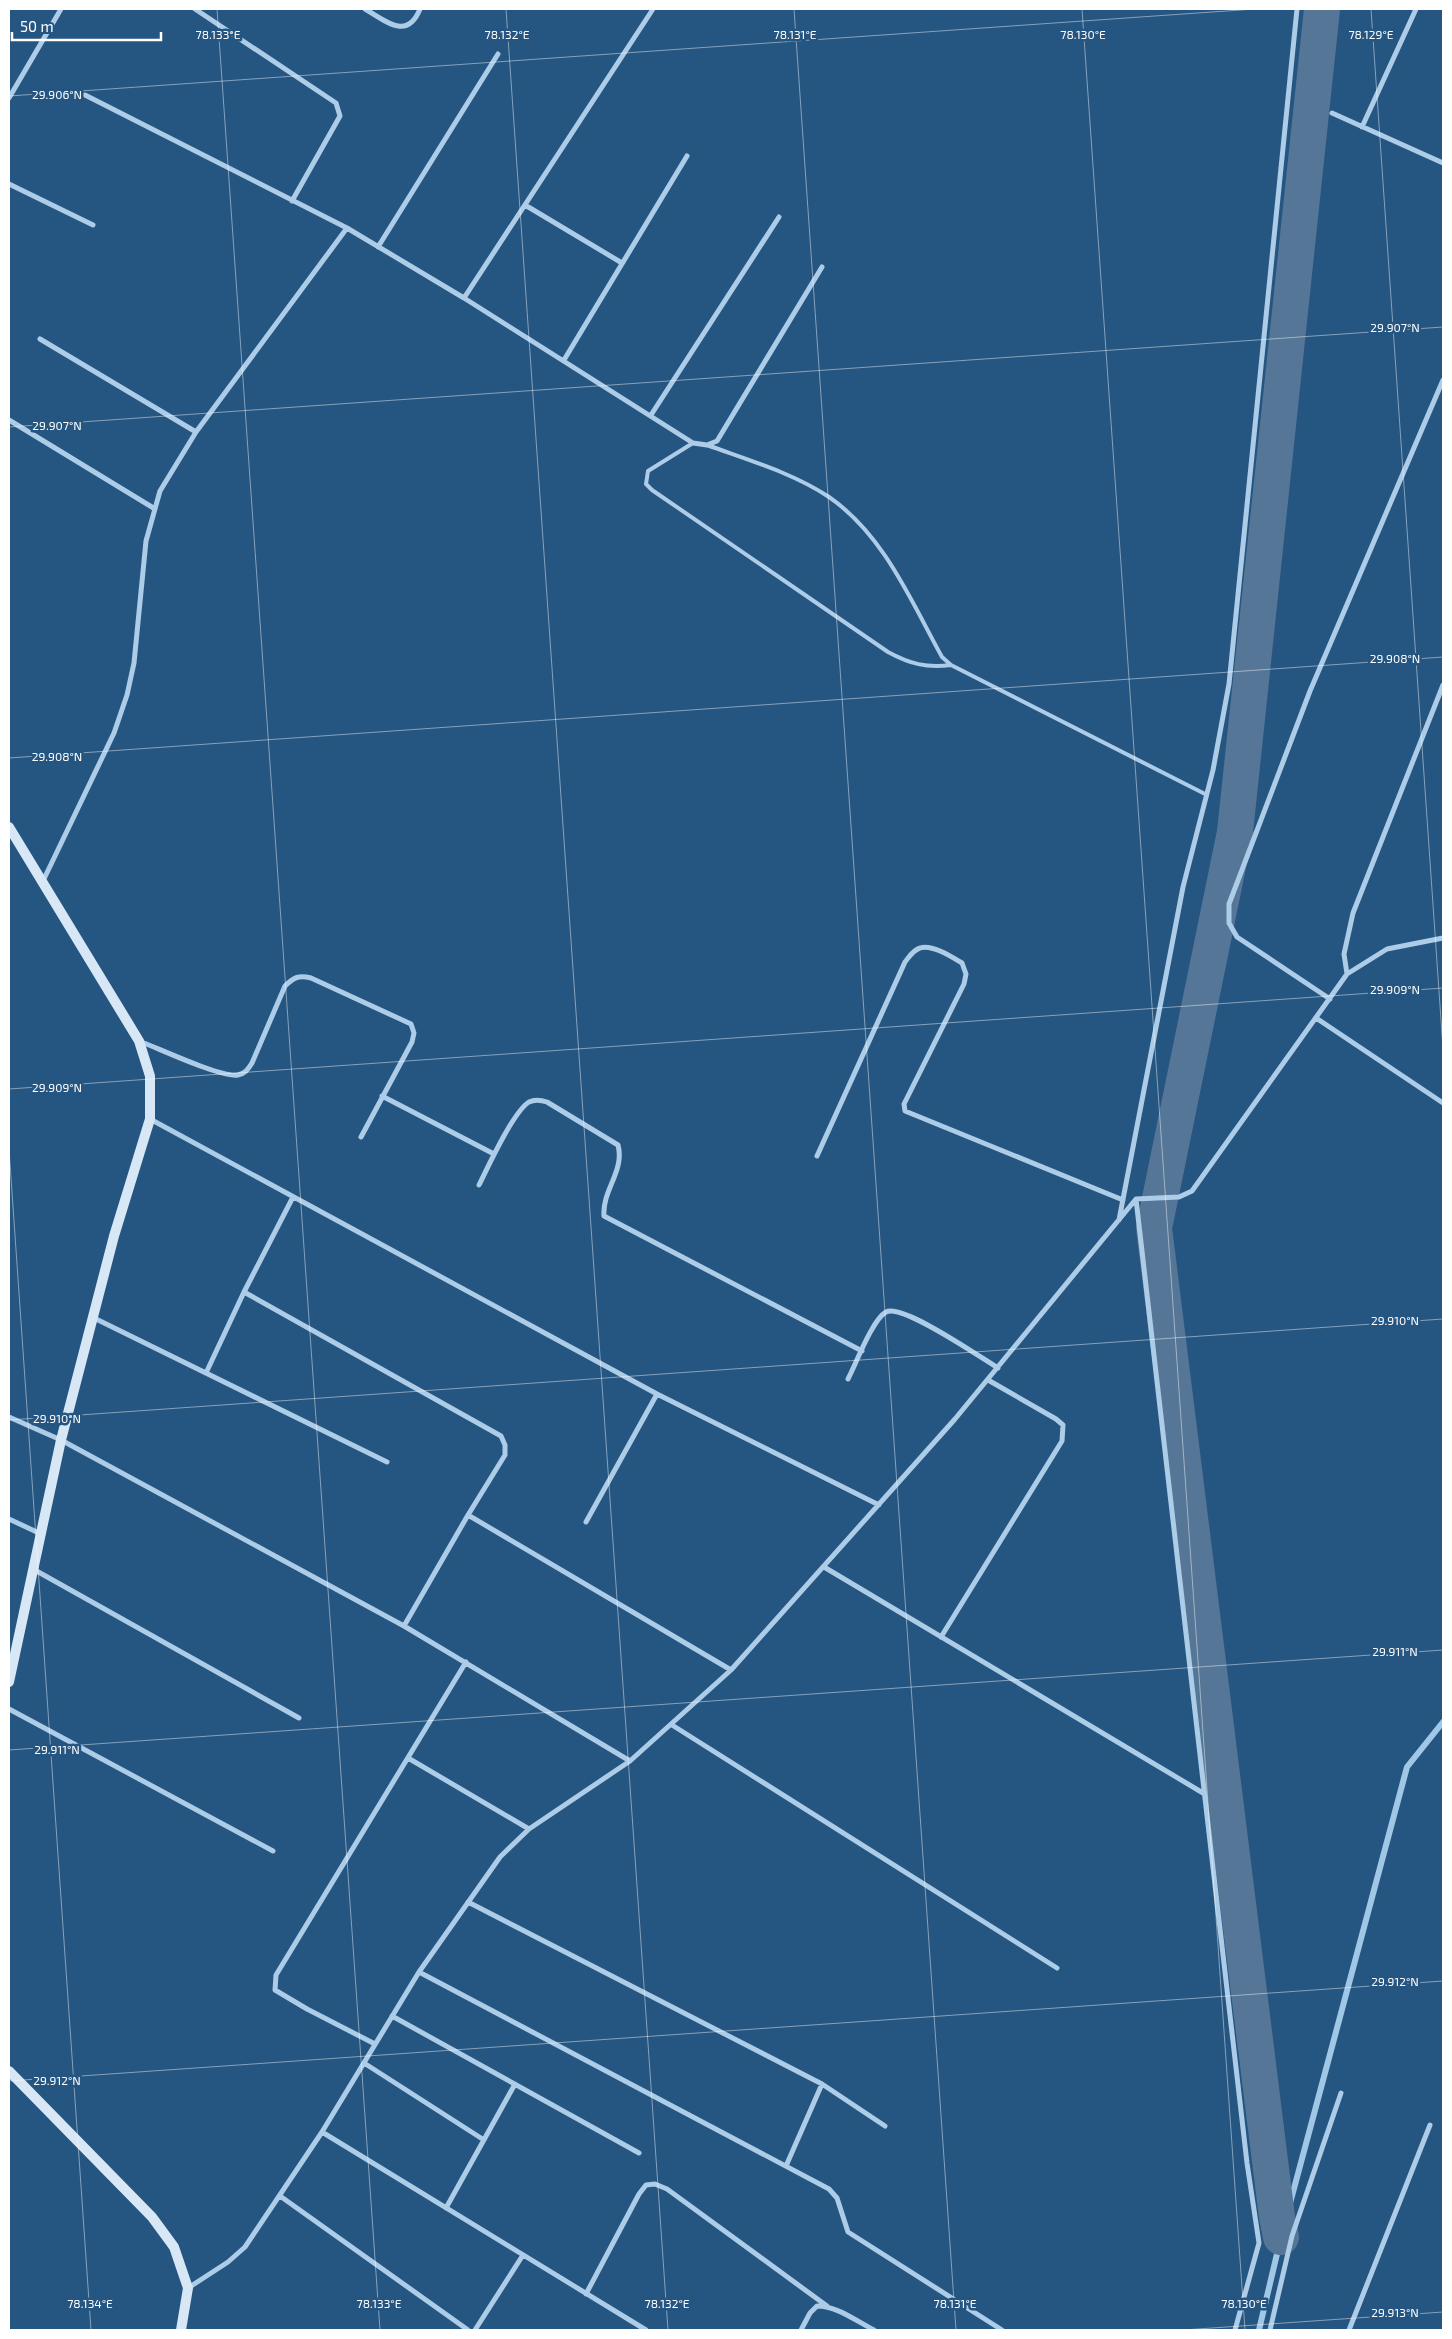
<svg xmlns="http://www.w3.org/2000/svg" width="1452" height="2339" font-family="'Exo 2',sans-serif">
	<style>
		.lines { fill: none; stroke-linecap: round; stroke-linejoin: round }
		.stream { stroke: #a1c7e7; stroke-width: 6 }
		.river { stroke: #557696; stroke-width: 36 }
		.service { stroke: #adcce7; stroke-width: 4 }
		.minor { stroke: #adcce7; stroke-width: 5 }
		.secondary { stroke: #d7e7f6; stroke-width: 10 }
		.ticks { fill: none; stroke: #fff; stroke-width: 1; stroke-opacity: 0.45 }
		.ticks-label { font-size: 12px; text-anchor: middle; fill: #fff; stroke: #255581; stroke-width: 5; stroke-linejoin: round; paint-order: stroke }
	</style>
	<rect width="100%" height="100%" fill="#255581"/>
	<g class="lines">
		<path class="stream" d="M1259 2330 1281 2237 1407 1767 1443 1722"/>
		<path class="river" d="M1281 2237 1277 2217 1154 1228 1235 832 1322 9"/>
		<path class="service" d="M693 443 648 471 646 484 652 490 888 652C910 664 926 668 951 665
			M707 445C748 460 793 473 829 497 884 535 911 601 942 657L951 665 1207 795"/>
		<path class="minor" d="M195 9 336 103 340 116 292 201
			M365 9C386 21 407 41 420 9
			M85 95 347 228 464 298 693 443 707 445 717 441 822 267
			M9 98 61 9
			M1332 113 1443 163
			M1362 127 1416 9
			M9 184 93 225
			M525 205 622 263
			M378 247 498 54
			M464 298 653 9
			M40 339 196 432
			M564 360 687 156
			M651 415 779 217
			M9 420 155 509
			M43 881 114 733 127 695 134 663 146 541 160 491 196 432 347 228
			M1347 974 1344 954 1353 913 1443 685
			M1330 999 1237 937 1229 923V904L1310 691 1443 380
			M1316 1018 1443 1103
			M139 1041C158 1048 221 1078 238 1075 245 1074 248 1069 252 1063L285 986C294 977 299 975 311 978L411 1024 414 1033 412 1042 361 1137
			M382 1096 494 1154
			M150 1119 657 1394 879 1505
			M817 1156 905 962C909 957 913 950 920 948 932 944 952 957 962 963L966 974 964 984 904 1104 905 1111 1123 1200
			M479 1185C488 1167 513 1112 529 1102 535 1099 541 1100 547 1102L618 1145C625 1171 602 1190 604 1216L862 1351
			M1136 1199 1247 2163 1259 2243 1235 2330
			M1119 1220 1183 887 1213 770 1229 684 1297 9
			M244 1292 501 1436 505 1445V1455L468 1515 404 1626
			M94 1318 387 1462
			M206 1373 244 1292 293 1197
			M848 1379C856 1364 872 1320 886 1312 902 1303 980 1357 998 1368
			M9 1417 61 1440 404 1626 630 1761
			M468 1515 731 1670
			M9 1519 41 1534
			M586 1522 657 1394
			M824 1567 1203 1793
			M33 1569 299 1718
			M941 1637 1062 1441 1063 1425 1056 1419 988 1380
			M9 1709 273 1851
			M672 1725 1057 1968
			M408 1758 529 1829
			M468 1902 822 2084 885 2126
			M419 1972 829 2189 837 2198 848 2232 1002 2330
			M392 2016 639 2153
			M375 2044 307 2009 275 1990 276 1975 466 1662
			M364 2063 484 2140
			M322 2132 646 2330
			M786 2166 822 2084
			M280 2196 468 2330
			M446 2208 515 2084
			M188 2288 228 2262 245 2247 322 2132 419 1972 500 1857 529 1829 630 1761 731 1670 955 1419 1136 1199 1179 1197 1192 1191 1347 974 1387 949 1443 938
			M586 2294 639 2194 646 2185 655 2184 667 2189 827 2306
			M475 2330 523 2255
			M801 2330 810 2313 817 2306C837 2306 856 2321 874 2330
			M1270 2330 1292 2236 1341 2093
			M1349 2330 1430 2125"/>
		<path class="secondary" d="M9 827 139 1041 150 1076V1119L114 1236 61 1440 9 1682
			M9 2071 152 2217 174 2247 188 2288 181 2330"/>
	</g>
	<path class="ticks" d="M217 9 380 2330M506 9 668 2330M794 9 956 2330M1082 9 1245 2330M1371 9 1443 1049M9 96 1255 9M9 427 1443 327M9 758 1443 657M9 1089 1443 988M9 1149 91 2330M9 1420 1443 1319M9 1750 1443 1650M9 2081 1443 1981M1183 2330 1443 2312"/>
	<g class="ticks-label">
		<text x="218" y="39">78.133°E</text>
		<text x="507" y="39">78.132°E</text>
		<text x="795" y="39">78.131°E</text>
		<text x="1083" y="39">78.130°E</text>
		<text x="1371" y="39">78.129°E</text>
		<text x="57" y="99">29.906°N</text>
		<text x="1395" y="332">29.907°N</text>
		<text x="57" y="430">29.907°N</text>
		<text x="1395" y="663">29.908°N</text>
		<text x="57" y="761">29.908°N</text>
		<text x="1395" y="994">29.909°N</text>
		<text x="57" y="1092">29.909°N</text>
		<text x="1395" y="1325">29.910°N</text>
		<text x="57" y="1423">29.910°N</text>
		<text x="1395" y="1656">29.911°N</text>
		<text x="57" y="1754">29.911°N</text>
		<text x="1395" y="1986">29.912°N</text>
		<text x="57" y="2085">29.912°N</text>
		<text x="90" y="2308">78.134°E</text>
		<text x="379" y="2308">78.133°E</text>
		<text x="667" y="2308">78.132°E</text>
		<text x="955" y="2308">78.131°E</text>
		<text x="1244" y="2308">78.130°E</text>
		<text x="1395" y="2317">29.913°N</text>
	</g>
	<rect width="1452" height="2339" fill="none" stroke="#ffffff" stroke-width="20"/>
	<path d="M12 32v8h149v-8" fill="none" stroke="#ffffff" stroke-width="2.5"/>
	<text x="20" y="32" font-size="15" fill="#ffffff" stroke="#255581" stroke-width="4" paint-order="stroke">50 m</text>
</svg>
